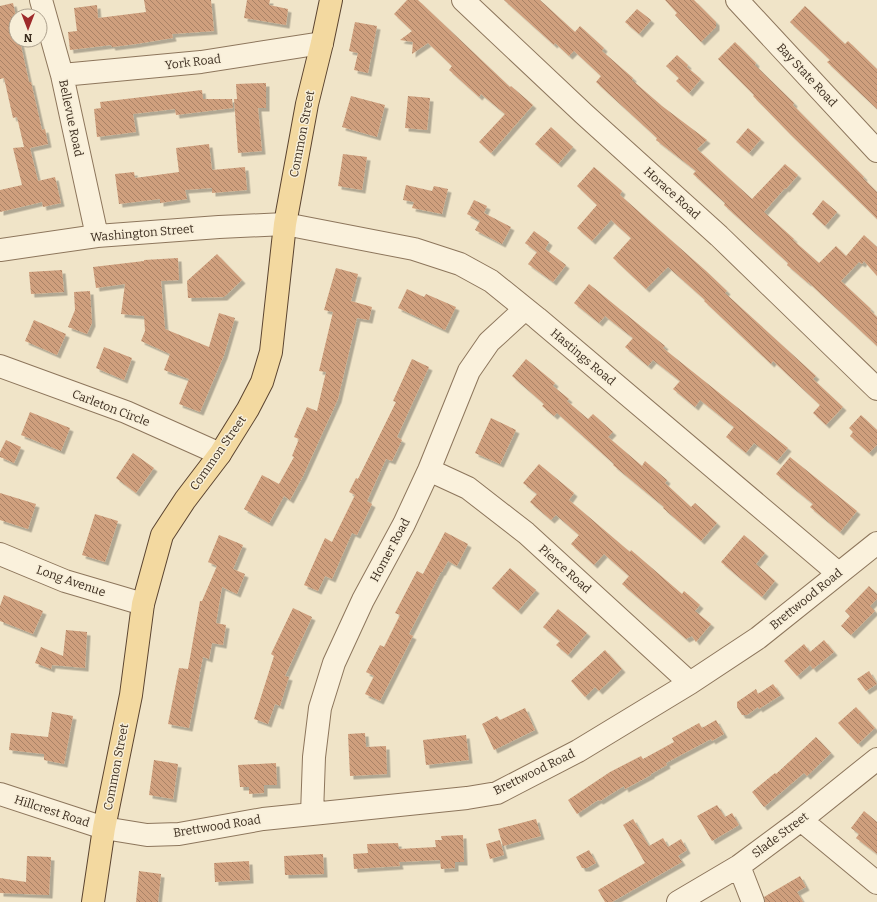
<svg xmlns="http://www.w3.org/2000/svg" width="877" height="902" font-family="Bitter,serif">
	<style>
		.building { fill: url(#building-back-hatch); filter: url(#shadow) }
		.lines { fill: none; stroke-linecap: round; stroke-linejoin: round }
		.minor-casing { stroke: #8d765c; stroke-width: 24 }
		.major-casing { stroke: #5b4430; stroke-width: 24 }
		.minor { stroke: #faf1dc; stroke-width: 22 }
		.major { stroke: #f3d9a0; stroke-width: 22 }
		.labels { text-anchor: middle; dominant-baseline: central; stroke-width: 3; stroke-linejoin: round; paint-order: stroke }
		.street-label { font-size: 12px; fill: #3d2e20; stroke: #f7eed8 }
	</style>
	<defs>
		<pattern id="building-back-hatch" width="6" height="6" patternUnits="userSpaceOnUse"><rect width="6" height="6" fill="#cf9f7d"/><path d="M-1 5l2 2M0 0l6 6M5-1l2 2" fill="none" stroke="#a98266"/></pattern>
		<filter id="shadow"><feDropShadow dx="3.5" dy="3.5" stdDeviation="0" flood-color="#0004"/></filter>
	</defs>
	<rect width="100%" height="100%" fill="#f0e4c8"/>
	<path class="building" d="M144 0H211L214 31 172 34 173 38 136 44 112 47 111 45 70 50 68 32 77 31 74 8 97 5 98 18 146 12Z
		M247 0H270L269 5 288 9 286 25 244 18Z
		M407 0H418L510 87 511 86 533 105 491 153 479 142 505 114 481 94 479 97 449 70 452 66 428 43 412 54 413 42 400 40 412 31 394 14Z
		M504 0H540L575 32 580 26 604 48 602 51 633 78 632 80 662 106 707 140 697 149 752 199 785 164 798 175 786 189 785 188 764 212 794 239 793 240 819 263 836 246 846 256 864 235 877 247V276L864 261 862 264 859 262 841 281 871 309 870 310 877 317V346L808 282V283L787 265 788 263 724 205 725 203 693 174 696 171 656 140 657 138 596 82 601 76 574 51 569 56 555 43 554 45Z
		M665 0H694L716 22V27L701 42 675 15 677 13Z
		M13 3 16 17V42L20 41 29 82H31L42 130 45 129 48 144 30 148 38 181 55 177 61 203 43 207 42 202 0 212V190L22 185 13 148 24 147 17 117 13 118 4 78 0 79V6Z
		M805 6 845 44 848 41 877 69V109L827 62 830 60 790 22Z
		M637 9 651 20 639 34 625 22Z
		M355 22 377 26 368 73 354 70 358 53 349 51Z
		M735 42 756 63 755 65 794 103 793 105 864 177 863 178 877 192V219L790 134 753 96 754 95 718 59Z
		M677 55 688 65 687 67 701 79 689 93 676 81 679 78 666 66Z
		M266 83V108H258L262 151 238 153 234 99H237L236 84Z
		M202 90 203 99H232L233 108 176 115 175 109 133 114 136 132 97 137 94 109 101 108 100 102Z
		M351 96 385 105 377 137 342 127Z
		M408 96 430 98 427 130 405 128Z
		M551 127 573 147 558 164 535 144Z
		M748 128 761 139 749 153 736 142Z
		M209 144 212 170 245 167 247 190 212 193V188L185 190 187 199 160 203V199L119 204 115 174 134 172 135 178 179 172 176 148Z
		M343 154 367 157 362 190 338 186Z
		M594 167 622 191 620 195 706 271 727 291 725 293 816 376 813 379 843 407 826 425 813 413 820 405 773 361 771 364 704 301 705 300 668 267 646 289 613 258 631 238 611 220 592 241 577 228 597 205 577 186Z
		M406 185 432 191 434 186 448 189 442 214 412 208 414 202 403 200Z
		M474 200 487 206 484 213 511 227 502 244 475 230 480 221 467 214Z
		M823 200 837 212 825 226 812 214Z
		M534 231 549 242 545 249 566 265 553 282 528 264 537 252 525 243Z
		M217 254 242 280 224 297 188 298 187 281Z
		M178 258 179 280 161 281 165 329 209 347 219 313 235 318 224 355 200 412 179 404 189 379 164 370 170 354 141 341 145 331 144 316 121 314 125 284 96 288 93 267 144 261V260Z
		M336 268 358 274 351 301 372 307 369 320 357 318 338 399 303 476 290 500 284 496 269 523 244 509 262 475 279 484 294 457 292 456 299 439 294 437 307 407 317 411 326 372 319 371 333 312 324 310Z
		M62 270 64 292 31 294 29 272Z
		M589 284 665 346 663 348 788 448 777 461 754 443 746 453 726 437 734 427 700 400 695 407 673 389 680 381 653 360 648 366 625 347 633 338 605 316 599 323 574 303Z
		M407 289 424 297 426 294 456 307 445 330 398 308Z
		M90 291 92 323 87 334 68 327 75 310 74 292Z
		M34 320 66 334 57 355 25 341Z
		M104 347 132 358 124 380 96 368Z
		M412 359 429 367 397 437 402 440 392 461 386 459 367 501 372 504 357 535 352 533 332 579 325 576 318 591 304 585 325 538 332 542 355 495 349 492 356 478 358 479 396 402 393 401Z
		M526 359 555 383 553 386 569 399 567 401 588 419 593 414 613 432 608 437 642 466 645 461 667 480 665 483 691 507 695 503 717 523 701 541 663 508 664 507 613 465 614 464 557 413 554 416 542 406 544 404 512 376Z
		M30 412 70 428 61 451 21 435Z
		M861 415 877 430V445L869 453 850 436 853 432 849 428Z
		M491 418 516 430 500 464 475 453Z
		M6 440 21 447 14 463 0 457V452Z
		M133 453 154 468 136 493 116 478Z
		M790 457 857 511 840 532 810 507 813 504 776 474Z
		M539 464 574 493 569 500 630 552 631 550 682 594 684 591 700 605 695 611 711 624 696 642 692 636 686 639 622 584 629 576 604 554 594 565 571 544 579 535 556 515 551 520 530 502 537 494 523 483Z
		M0 493 36 504 28 529 0 520Z
		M95 514 118 521 105 562 82 555Z
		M445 532 468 544 457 566 448 561 442 572H441L409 634 413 636 380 701 365 694 374 676 366 672 380 645 384 647 400 615 395 613 417 571 423 574Z
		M219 535 243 545 233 569 245 574 237 594 222 587 216 623 226 625 223 645 212 643 209 659 203 657 189 728 168 724 179 668 188 669 200 601H202L217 566 208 562Z
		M744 535 765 553 756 564 775 581 762 597 721 562Z
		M510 568 536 590 518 611 492 588Z
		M869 586 877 594V599L870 606 875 611 851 635 841 626 850 616 845 611Z
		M4 595 43 611 33 634 0 621V606Z
		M293 608 312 617 285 676 289 677 280 706 275 704 268 724 254 719 274 656 271 654Z
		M558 609 587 633 568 655 556 645 560 641 543 627Z
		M66 630 87 632 85 668 52 665 51 669 35 663 41 647 63 656Z
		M824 640 834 652 813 669 810 665 797 676 784 661 804 644 810 652Z
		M605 650 622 669 599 691 595 687 585 697 571 681Z
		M869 671 877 684 866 691 857 679Z
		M773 684 781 695 759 709 758 707 747 715H742L737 707V702L756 689 758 694Z
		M856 707 875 728 858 744 838 723Z
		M525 708 535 730 494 750 482 724 497 716 500 720Z
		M52 712 73 716 64 764 44 760V754L9 750 11 733 48 737Z
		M716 720 724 734 712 741 711 739 666 763 667 765 651 774V775L625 789 624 786 600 801 598 800 577 814 568 800 610 772 641 756 643 759 674 742 672 738 699 723 702 728Z
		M365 733 366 747 386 746 387 774 350 776 348 734Z
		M466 735 469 760 426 765 423 740Z
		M816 737 831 753 807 776 804 773 764 807 752 792 775 773 776 774Z
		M154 760 178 764 173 799 149 795Z
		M276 763 277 785H264V793L249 794V787H240L238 765Z
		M717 805 725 817 732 813 739 825 712 841 697 816Z
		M864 811 877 822V854L856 838 859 834 851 828Z
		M536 819 541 836 503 846 498 829Z
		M633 819 649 846 663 838 668 847 681 839 687 850 678 856 682 862 612 902H605L598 890 645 863 623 825Z
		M463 835 464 862H455V868L441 869 440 860 399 862 400 866 354 869 353 854 368 853 367 844 398 843 399 849 436 847 435 840H442L441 836Z
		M500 840 504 855 490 859 486 844Z
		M589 850 596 863 587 868H582L576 857Z
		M323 854 324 874 285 875 284 856Z
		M27 856 51 857 49 895 0 893V878L26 882Z
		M249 861 250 880 215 882 214 863Z
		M139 871 161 874 158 902H136Z
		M800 876 806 887 797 892 803 902H765L764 897Z"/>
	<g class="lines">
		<g class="minor-casing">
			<path id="minor" d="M41 0 62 75 97 236
				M463 0 584 114 719 236 877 389
				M737 0 877 151
				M62 75 201 62 322 43
				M0 250 97 236 219 227 285 224 414 249 460 264 491 281 537 318 838 573
				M0 366 126 412 220 454
				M429 470 468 488 526 533 690 683
				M0 554 65 581 143 604
				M0 794 104 828 147 835 179 834 263 819 312 814 467 798 497 793 578 751 690 683 758 638 877 543
				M312 814 314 757 320 708 334 663 363 600 404 524 429 470 469 371 489 342 525 309
				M801 820 877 883
				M739 866 753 902
				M678 902 739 866 801 820 877 759"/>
		</g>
		<g class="major-casing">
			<path id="major" d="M93 902 104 828 131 695 143 604 162 535 185 500 220 454 248 409 262 382 271 352 285 224 307 104 322 43 331 0"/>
		</g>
		<use href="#minor" class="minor"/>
		<use href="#major" class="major"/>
	</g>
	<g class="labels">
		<g class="street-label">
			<text transform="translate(193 62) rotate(-7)">York Road</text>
			<text transform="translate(807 75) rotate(47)">Bay State Road</text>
			<text transform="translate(71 118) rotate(78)">Bellevue Road</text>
			<text transform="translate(302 134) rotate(-79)">Common Street</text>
			<text transform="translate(672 193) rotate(42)">Horace Road</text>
			<text transform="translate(142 233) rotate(-5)">Washington Street</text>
			<text transform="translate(583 357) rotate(40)">Hastings Road</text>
			<text transform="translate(111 408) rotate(21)">Carleton Circle</text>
			<text transform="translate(218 453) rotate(-55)">Common Street</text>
			<text transform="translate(390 550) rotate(-62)">Homer Road</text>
			<text transform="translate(565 569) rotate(42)">Pierce Road</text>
			<text transform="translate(71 581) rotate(19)">Long Avenue</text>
			<text transform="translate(806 599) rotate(-39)">Brettwood Road</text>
			<text transform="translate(116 767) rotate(-79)">Common Street</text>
			<text transform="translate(534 772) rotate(-26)">Brettwood Road</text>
			<text transform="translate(52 811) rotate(18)">Hillcrest Road</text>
			<text transform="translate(217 826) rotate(-9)">Brettwood Road</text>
			<text transform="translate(780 835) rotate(-37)">Slade Street</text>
		</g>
	</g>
	<g transform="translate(28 28) rotate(180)"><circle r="19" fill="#f7eed8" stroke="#ada18e"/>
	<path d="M0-3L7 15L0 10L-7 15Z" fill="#9e2a2b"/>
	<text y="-6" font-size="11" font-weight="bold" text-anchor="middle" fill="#3d2e20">N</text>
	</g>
</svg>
